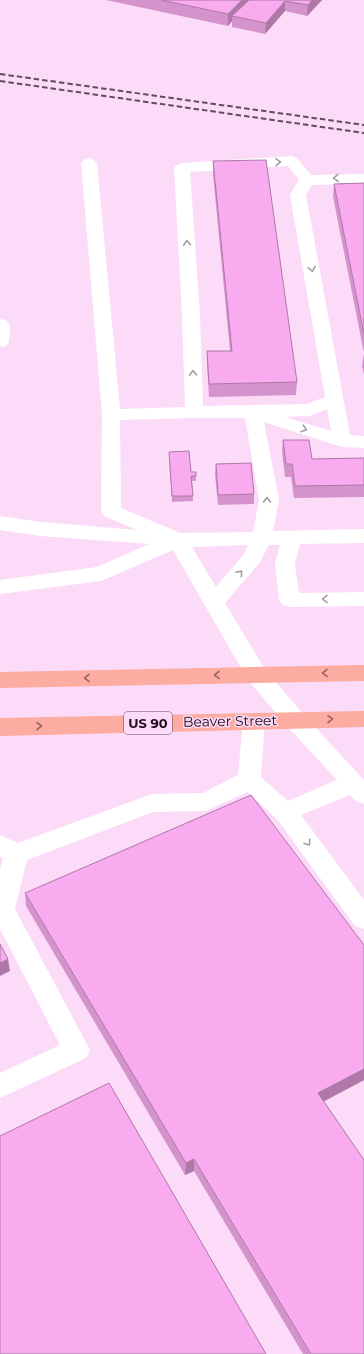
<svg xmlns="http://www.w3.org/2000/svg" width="364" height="1354" font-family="Montserrat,sans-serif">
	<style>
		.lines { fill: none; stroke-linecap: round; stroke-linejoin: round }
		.minor { fill: #fff; fill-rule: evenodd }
		.major { fill: #fcaca0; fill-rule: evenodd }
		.rail { stroke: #634b60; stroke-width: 2; stroke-dasharray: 5.5 3; stroke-linecap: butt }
		.wall { fill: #d593ce }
		.shaded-wall { fill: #ae78a7 }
		.building { fill: #f8abef; stroke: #ae78a7 }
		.oneway { stroke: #a59da4 }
		.oneway2 { stroke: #986364 }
		.labels { text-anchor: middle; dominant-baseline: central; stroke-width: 3; stroke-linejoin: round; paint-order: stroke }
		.shield { fill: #fcdbf8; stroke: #60495d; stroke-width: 1 }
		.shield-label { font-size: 13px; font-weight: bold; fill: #1d0a1b }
		.street-label { font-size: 14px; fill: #1d0a1b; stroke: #fcdbf8 }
	</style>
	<rect width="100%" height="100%" fill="#fcdbf8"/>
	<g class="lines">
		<path class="minor" d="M292 156 297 158 311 175 364 174V184L312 185 306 195 350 435 364 436V448L342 447 264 422 279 500 273 531 364 529V543L300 544 295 564 299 593 364 592V606L290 607 283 605 279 600 275 564 280 545H269L260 562 225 603 264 668 303 714 364 780V804L356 801 350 795 301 815 364 900V929L355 926 277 819 247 792 206 811 153 812 27 860 15 909 90 1050 86 1058 0 1098V1073L60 1045 0 929V869L3 858 0 857V835L18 843 152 794 203 793 238 775 243 721 246 715 254 713 262 715 265 721 261 777 288 801 337 780 287 726 248 680 173 550 101 581 0 594V580L97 567 149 544 41 536 0 530V516L41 522 137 530 104 516 101 511 102 415 81 163 84 160 89 158 94 160 97 163 120 409 185 407 182 315 174 168 177 165 182 163ZM288 166 299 180 290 195 325 397 307 404 203 406 200 315 190 172ZM327 409 331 431 285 417 310 416ZM194 418H245L259 500 253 532 180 533 121 508 120 420ZM248 545 244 554 216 587 192 547Z
			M0 319 6 320 10 325 9 342 6 346 0 347Z"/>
		<path class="major" d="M364 665V681L0 688V672Z
			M364 711V727L0 736V718Z"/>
		<path class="rail" d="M0 74 364 125
			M0 81 364 133"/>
	</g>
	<path class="wall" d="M106 0H322L307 16 285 11 265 34 232 27V21L228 26Z
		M213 161 297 382 296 395 209 397 207 364V351H230L213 174Z
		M364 183V375L362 366 364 353 333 197 334 184Z
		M283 440 312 459 364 458V497L294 498 291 477H285L282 452Z
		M169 452 191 472 196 476V481H192L193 501 172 502Z
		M216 464 254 494V504L218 505 215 474Z
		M25 893 364 945V1080L324 1101 364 1354H303L194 1171 185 1175 26 906Z"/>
	<path class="shaded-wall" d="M242 0H254L232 16V21L228 26V14Z
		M312 0H322L307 16 308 5Z
		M285 1V11L265 34 266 23Z
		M8 959 10 971 0 976V963Z
		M364 1069V1080L317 1105 318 1093Z
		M194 1159V1171L185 1175 186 1163Z"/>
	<path class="building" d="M161 0H242L228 14Z
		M249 0H312L308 5 285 1 266 23 232 16Z
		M266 160 297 382 209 384 207 351H232L213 161Z
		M364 183V334L334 184Z
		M283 440H309L312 459 364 458V485L295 486 292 464H286Z
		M189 451 191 472H196V476H191L193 496H172L169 452Z
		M251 463 254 494 218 495 216 464Z
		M251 795 364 945V1069L318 1093 364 1160V1354H311L194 1159 186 1163 25 893Z
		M0 944 8 959 0 963Z
		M109 1083 266 1354H0V1136Z"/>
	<defs><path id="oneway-chevron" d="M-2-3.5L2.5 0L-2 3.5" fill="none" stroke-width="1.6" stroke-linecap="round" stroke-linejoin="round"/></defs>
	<g class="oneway">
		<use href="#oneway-chevron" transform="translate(278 162) rotate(-3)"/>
		<use href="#oneway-chevron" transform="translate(336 178) rotate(178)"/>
		<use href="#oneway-chevron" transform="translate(187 243) rotate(-94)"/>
		<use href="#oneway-chevron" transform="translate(312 269) rotate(80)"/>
		<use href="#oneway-chevron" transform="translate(193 373) rotate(-92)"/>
		<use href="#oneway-chevron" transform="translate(304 429) rotate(18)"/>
		<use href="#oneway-chevron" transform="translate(267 500) rotate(-90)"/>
		<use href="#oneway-chevron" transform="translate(240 573) rotate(-49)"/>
		<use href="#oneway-chevron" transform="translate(325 599) rotate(179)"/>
		<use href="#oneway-chevron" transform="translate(308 843) rotate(54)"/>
	</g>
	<g class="oneway2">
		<use href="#oneway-chevron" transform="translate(325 673) rotate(179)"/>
		<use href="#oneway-chevron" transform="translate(217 675) rotate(179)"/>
		<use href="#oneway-chevron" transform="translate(87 678) rotate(179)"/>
		<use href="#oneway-chevron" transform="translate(330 719) rotate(-1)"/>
		<use href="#oneway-chevron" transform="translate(39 726) rotate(-1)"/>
	</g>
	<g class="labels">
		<rect class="shield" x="124" y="712" width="48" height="22" rx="3"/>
		<g class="shield-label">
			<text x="148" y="723">US 90</text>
		</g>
		<g class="street-label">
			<text transform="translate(230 721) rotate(-1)">Beaver Street</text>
		</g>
	</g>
</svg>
